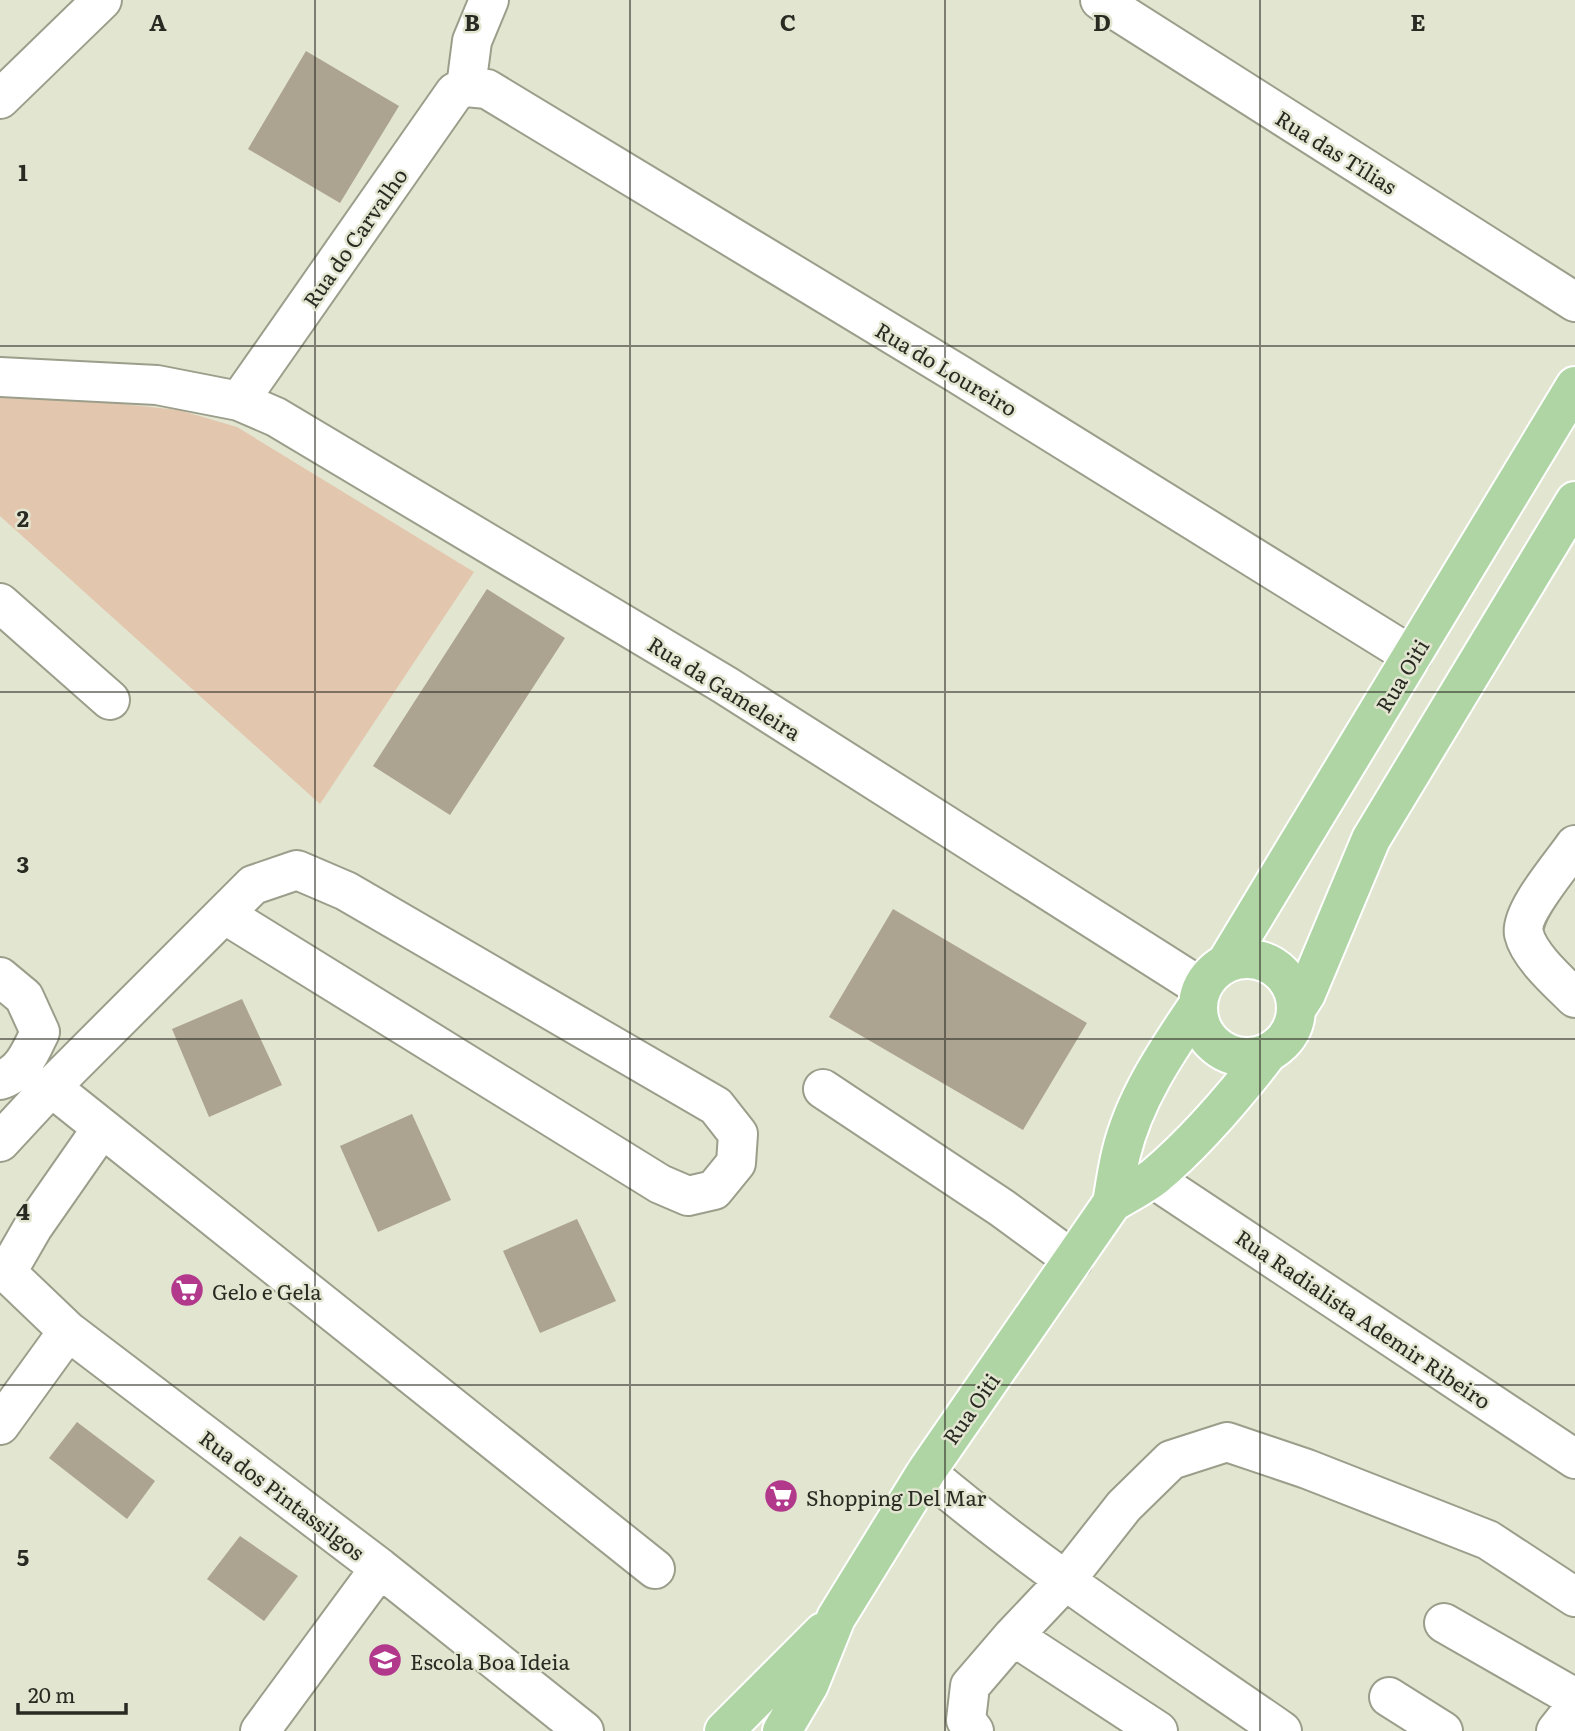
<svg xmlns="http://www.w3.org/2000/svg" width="1575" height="1731" font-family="Literata,serif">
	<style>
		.green { fill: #e3c6ae }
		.building { fill: #aca391 }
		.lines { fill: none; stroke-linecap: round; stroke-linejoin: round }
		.minor-casing { stroke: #9b9e8a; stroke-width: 42 }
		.major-casing { stroke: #fff; stroke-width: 42 }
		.minor { stroke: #fff; stroke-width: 38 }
		.major { stroke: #afd5a4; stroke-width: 38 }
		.grid { fill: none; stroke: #292a22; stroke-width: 2; stroke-opacity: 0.55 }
		.labels { text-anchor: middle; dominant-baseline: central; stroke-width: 5; stroke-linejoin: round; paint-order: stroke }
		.street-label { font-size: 21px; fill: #292a22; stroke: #e2e5d0 }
		.poi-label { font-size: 21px; fill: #292a22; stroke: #e2e5d0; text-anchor: start }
		.grid-label { font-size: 23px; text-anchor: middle; font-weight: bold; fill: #292a22; stroke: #e2e5d0; stroke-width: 5; stroke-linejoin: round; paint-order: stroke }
	</style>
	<rect width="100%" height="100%" fill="#e2e5d0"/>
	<path class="green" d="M0 391 179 410 237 427 474 572 320 804 0 516Z"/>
	<path class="building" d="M306 51 399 106 340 203 248 149Z
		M487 589 565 638 450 815 373 766Z
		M893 909 1087 1023 1023 1130 829 1017Z
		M242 999 282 1085 209 1117 172 1029Z
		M412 1114 451 1200 378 1232 340 1146Z
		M577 1219 616 1301 540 1333 503 1251Z
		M77 1422 155 1481 127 1519 49 1458Z
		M240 1536 298 1576 264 1621 207 1579Z"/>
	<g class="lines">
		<g class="minor-casing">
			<path id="minor" d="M1100 0 1575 302
				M466 87 472 41 489 0
				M0 99 102 0
				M0 377 157 385 239 401 276 417 725 685 1202 988
				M239 401 455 92 466 87 487 89 958 374 1412 656
				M0 603 110 700
				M1575 845C1563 863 1519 913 1524 934 1529 956 1559 982 1575 998
				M0 977 24 997 40 1032C31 1051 22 1074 0 1080
				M51 1087 655 1569
				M823 1089 1002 1208 1073 1260
				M0 1142 51 1087 253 885 297 870 346 891 716 1106 738 1134 736 1163 714 1190 688 1196 660 1184 224 914
				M1152 1178 1575 1459
				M0 1266 68 1331 380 1568 584 1731
				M7 1272 33 1227 102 1128
				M0 1425 68 1331
				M926 1472C1038 1567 1161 1647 1282 1731
				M1444 1623 1575 1698
				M1013 1636 1158 1731
				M1389 1697 1443 1731
				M260 1731 380 1568
				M974 1731 966 1720 970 1686 1013 1636 1065 1581 1124 1506 1171 1460 1227 1442 1307 1469 1488 1540 1575 1597
				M1556 1731 1575 1707"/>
		</g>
		<g class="major-casing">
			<path id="major" d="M1198 1008a49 49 0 1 1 98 0a49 49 0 1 1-98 0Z
				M1226 963 1575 386
				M1297 1008 1306 994 1371 839 1575 501
				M1112 1203C1115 1187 1117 1170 1121 1154 1134 1099 1167 1051 1198 1005
				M724 1731 823 1632
				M782 1731 809 1685 836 1618 926 1472 1112 1203C1126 1194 1141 1187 1154 1177 1197 1141 1234 1097 1268 1053"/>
		</g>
		<use href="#minor" class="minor"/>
		<use href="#major" class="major"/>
	</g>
	<path class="grid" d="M315 0V1731M630 0V1731M945 0V1731M1260 0V1731M0 346H1575M0 692H1575M0 1039H1575M0 1385H1575"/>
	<defs>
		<g id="supermarket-disc" transform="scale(1.75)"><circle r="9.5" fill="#b1388b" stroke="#e2e5d0"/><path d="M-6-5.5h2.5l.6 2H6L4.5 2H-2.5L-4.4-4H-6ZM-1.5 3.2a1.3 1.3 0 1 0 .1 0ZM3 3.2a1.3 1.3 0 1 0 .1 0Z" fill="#fff"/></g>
		<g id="school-disc" transform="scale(1.75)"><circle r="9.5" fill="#b1388b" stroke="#e2e5d0"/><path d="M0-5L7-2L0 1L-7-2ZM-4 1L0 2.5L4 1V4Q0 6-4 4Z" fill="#fff"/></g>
	</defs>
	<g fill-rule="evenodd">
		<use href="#supermarket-disc" x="187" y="1290"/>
		<use href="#supermarket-disc" x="781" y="1496"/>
		<use href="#school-disc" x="385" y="1660"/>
	</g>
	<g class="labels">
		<g class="street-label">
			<text transform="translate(1337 151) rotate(32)">Rua das Tílias</text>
			<text transform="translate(354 237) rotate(-55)">Rua do Carvalho</text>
			<text transform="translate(947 368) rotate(31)">Rua do Loureiro</text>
			<text transform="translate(1401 675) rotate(-59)">Rua Oiti</text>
			<text transform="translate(725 687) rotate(32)">Rua da Gameleira</text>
			<text transform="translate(1364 1318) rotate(34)">Rua Radialista Ademir Ribeiro</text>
			<text transform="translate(970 1408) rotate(-55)">Rua Oiti</text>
			<text transform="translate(283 1494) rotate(37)">Rua dos Pintassilgos</text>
		</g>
		<g class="poi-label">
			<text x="212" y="1290">Gelo e Gela</text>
			<text x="806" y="1496">Shopping Del Mar</text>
			<text x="410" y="1660">Escola Boa Ideia</text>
		</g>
	</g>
	<g class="grid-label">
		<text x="158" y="31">A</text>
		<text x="472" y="31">B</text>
		<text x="788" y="31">C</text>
		<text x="1102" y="31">D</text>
		<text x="1418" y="31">E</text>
		<text x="23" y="181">1</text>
		<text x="23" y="527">2</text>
		<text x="23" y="873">3</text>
		<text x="23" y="1220">4</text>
		<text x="23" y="1566">5</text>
	</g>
	<path d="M18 1703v10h108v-10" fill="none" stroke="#292a22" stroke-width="3.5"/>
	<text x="28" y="1703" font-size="21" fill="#292a22" stroke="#e2e5d0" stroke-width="5" paint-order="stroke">20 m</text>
</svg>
